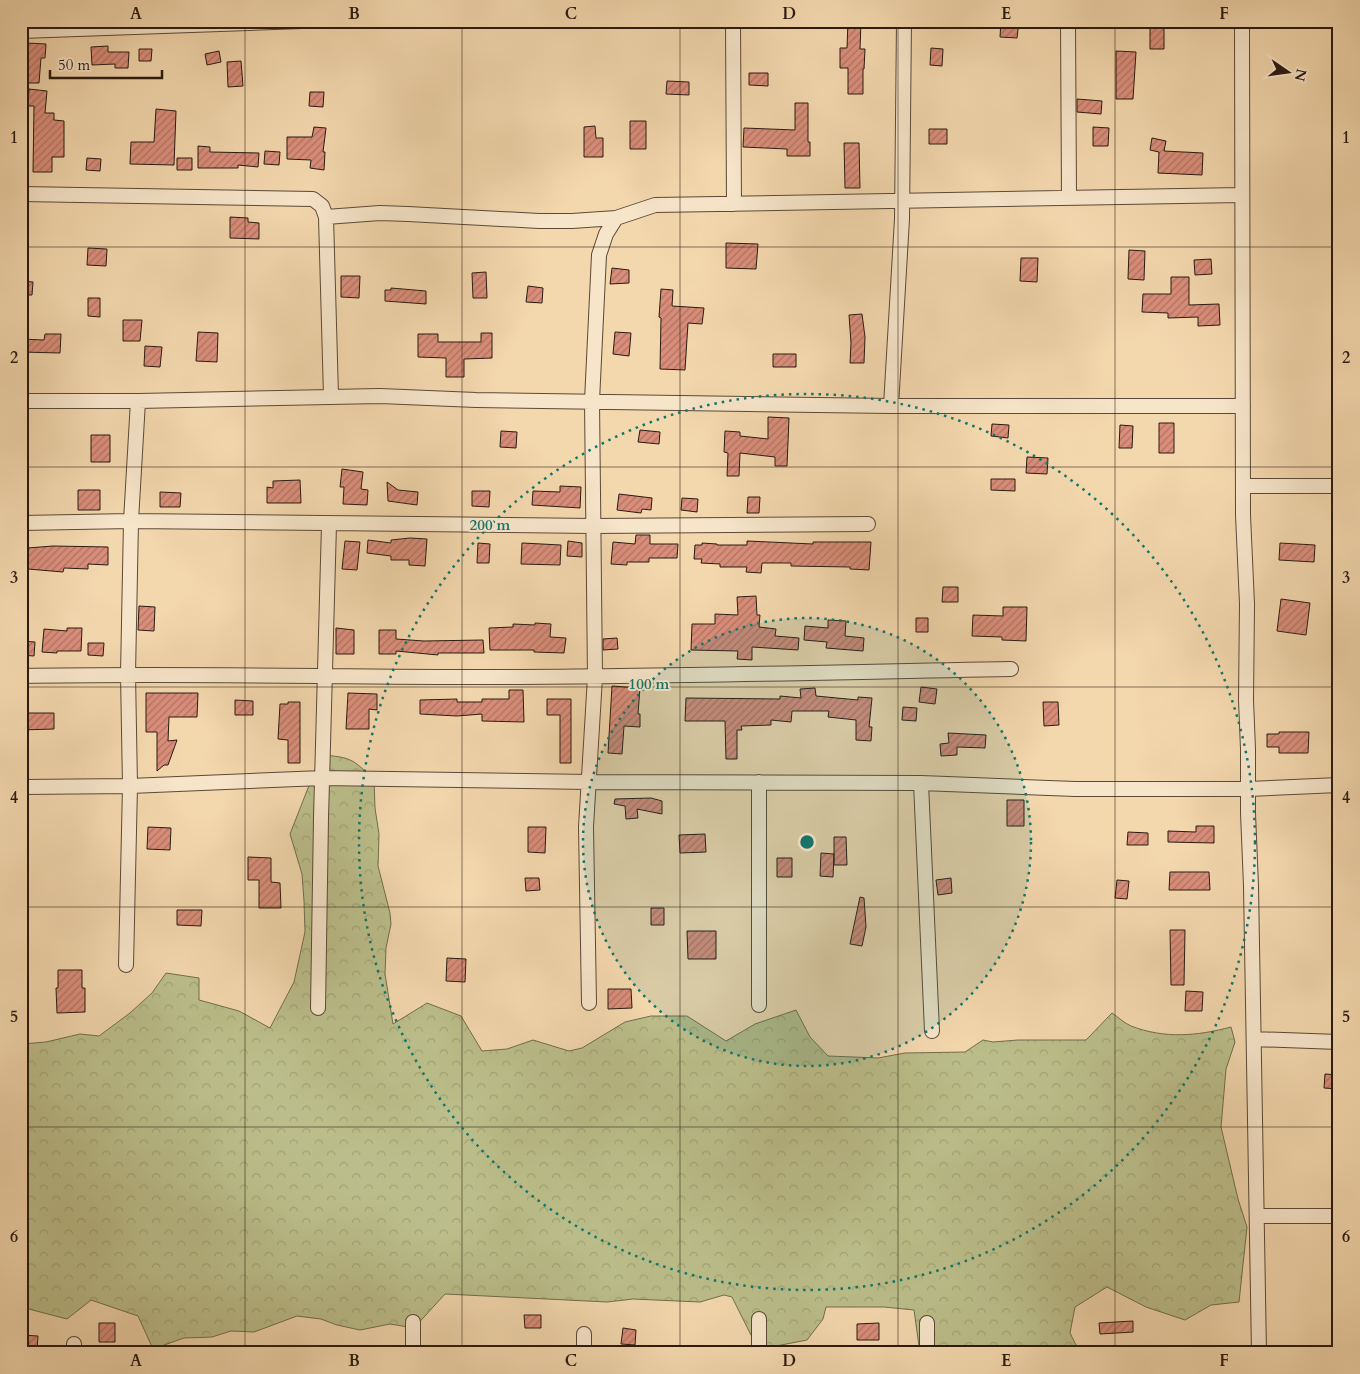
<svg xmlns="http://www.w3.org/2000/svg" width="1360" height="1374" font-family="Cardo,serif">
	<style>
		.forest { fill: url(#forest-crowns); stroke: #726c4d }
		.building { fill: url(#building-hatch); stroke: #2a1a10 }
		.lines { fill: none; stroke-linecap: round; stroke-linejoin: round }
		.street-casing { stroke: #5c4937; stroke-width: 16 }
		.street { stroke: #f7e5ca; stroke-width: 14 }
		.grid { fill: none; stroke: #2a1a10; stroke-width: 1; stroke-opacity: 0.55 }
		.ring { fill: none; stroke: #0f766e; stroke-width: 2.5; stroke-dasharray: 2.5 5 }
		.centre { fill: #0f766e; stroke: #f7e5ca; stroke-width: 2.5 }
		.ring-label { font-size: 15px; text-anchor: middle; font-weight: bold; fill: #0f766e; stroke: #f7e5ca; stroke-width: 4; stroke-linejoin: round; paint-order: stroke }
		.neatline { fill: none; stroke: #2a1a10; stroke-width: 2 }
		.grid-label { font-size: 16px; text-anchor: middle; font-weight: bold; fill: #2a1a10 }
	</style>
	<defs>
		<pattern id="forest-crowns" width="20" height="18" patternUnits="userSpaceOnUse" patternTransform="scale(1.25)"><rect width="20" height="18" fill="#bbbe8a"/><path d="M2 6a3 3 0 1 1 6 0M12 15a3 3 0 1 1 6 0" fill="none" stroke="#a1a376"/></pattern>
		<pattern id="building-hatch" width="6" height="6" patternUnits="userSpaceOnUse" patternTransform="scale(1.25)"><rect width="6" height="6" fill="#da8e7b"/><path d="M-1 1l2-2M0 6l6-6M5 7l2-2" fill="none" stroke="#b17363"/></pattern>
	</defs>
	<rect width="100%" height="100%" fill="#f3d7ad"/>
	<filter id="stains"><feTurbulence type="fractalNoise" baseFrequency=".004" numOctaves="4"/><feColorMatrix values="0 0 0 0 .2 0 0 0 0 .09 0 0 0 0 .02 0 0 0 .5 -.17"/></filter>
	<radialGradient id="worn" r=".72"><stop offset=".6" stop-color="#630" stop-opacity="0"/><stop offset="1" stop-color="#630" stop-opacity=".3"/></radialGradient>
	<path class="forest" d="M321 755C351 757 353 759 374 780L375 808 379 834 378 866 390 913 391 924 386 948 385 974 393 1024 427 1003 461 1016 482 1051 507 1049 533 1040 569 1051 582 1048 625 1022 651 1016H687L726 1041 755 1024 796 1010 810 1037 828 1056 878 1058 905 1053 965 1052 983 1040 993 1042 1018 1040H1086L1112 1013C1118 1017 1124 1023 1131 1026 1165 1039 1197 1036 1231 1027L1235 1042 1226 1069 1221 1127 1238 1199 1247 1227 1239 1302 1211 1305 1185 1320 1146 1307 1107 1287 1075 1307 1070 1333 1077 1347 1076 1353H920L914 1310 884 1307H826L823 1319 807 1340 771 1347 753 1339 732 1297 724 1295 700 1302 633 1299 607 1302 445 1294 414 1328 390 1324 360 1330 337 1325 321 1319 297 1316 254 1332 231 1331 212 1337 184 1338 153 1349 138 1316 91 1300 67 1319 21 1307V1041L22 1044 46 1042 80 1034 99 1036 130 1013 152 993 166 973 199 978V1000L239 1011 270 1028 294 982 305 932 304 901 302 874 290 834Z"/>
	<path class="building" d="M848 21 861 22 860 49H865L864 69H863V94H848V68H840V48H847Z
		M1001 21H1019L1017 38 1000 37Z
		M1150 21H1164V49H1150Z
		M27 43 46 44 45 58H41L39 83H26V80H21V66H26Z
		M108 46V52H129L128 68H115V64L92 65 91 47Z
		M931 48 943 49 942 66 930 65Z
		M139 49H152L151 61H139Z
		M219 51 221 62 207 65 205 54Z
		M1116 51 1136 52 1133 99H1116Z
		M241 61 243 86 228 87 227 62Z
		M749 73H768V86L749 85Z
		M667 81 689 82V95L666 94Z
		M29 89 47 91 45 113H54V120L64 121V157H52V172H33L34 106H28Z
		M310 92H324L323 107 309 106Z
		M1077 99 1102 101 1101 114 1077 112Z
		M795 103H808V142H810V156H787V149L743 147 744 128 795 130Z
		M156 109 176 111 174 165 130 164 131 142H154Z
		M630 121H646V149H630Z
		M595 126 596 138H603V157H584V127Z
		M314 127 326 128 323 152H325L324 170 310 168 311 160 287 159V137H312Z
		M1093 127 1109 128 1108 146H1093Z
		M929 129H947V144H929Z
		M1152 138 1166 141 1164 151 1203 153 1202 175 1158 173 1159 152 1150 150Z
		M844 143H859L860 188H845Z
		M198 146 210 147V152L259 153 258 167 238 165V168H198Z
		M265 151 280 152 279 165 264 164Z
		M87 158 101 159 100 171 86 170Z
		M177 158H192V170H177Z
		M230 217 248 218V222L259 223V239L230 238Z
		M726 243 758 244 756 269 726 268Z
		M88 248 107 249 106 266 87 265Z
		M1129 250 1145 251 1144 280 1128 279Z
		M1021 258H1038L1037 282 1020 281Z
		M1211 259 1212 274 1195 275 1194 260Z
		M612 268 629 270V283L610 284Z
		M486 272 487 298H473L472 273Z
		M341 276H360L359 298 341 297Z
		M1171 277H1189V305L1219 304 1220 325 1198 326V317L1168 318V313L1142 312 1143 294H1171Z
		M21 281 33 282 32 295H21Z
		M528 286 543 288 542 303 526 302Z
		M391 288 426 291V304L385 301V290H391Z
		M661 289 673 290 672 306 704 308 702 324 688 323 685 370 660 369 661 318 659 317Z
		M88 298H100V317L88 316Z
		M862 314 865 337 864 363H850L851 343 849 315Z
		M123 320H142L140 341H123Z
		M198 332 218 333 217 362 196 361Z
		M615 332 631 333 629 356 613 354Z
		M481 333H492V358L464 359V377H446V358L418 357V334H438V342H481Z
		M45 334H61L60 353 21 352V339L44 340Z
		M145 346 162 347 160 367 144 366Z
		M773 354H796V367H773Z
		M768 417 789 418 787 466H775V457L740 453 739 476H727L728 453 724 452 725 431 740 432V436L768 439Z
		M1159 423H1174V453H1159Z
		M992 424 1009 425 1008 438 991 436Z
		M1120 425 1133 426 1132 448H1119Z
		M640 430 660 432 659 444 638 442Z
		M501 431 517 432 516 448 500 447Z
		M91 435H110V462H91Z
		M1027 457 1048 458 1047 474 1026 473Z
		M342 469 363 472 361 489 368 490 367 505 343 504 344 487H340Z
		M991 479H1015V491L991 490Z
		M300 480 301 503H267V487L273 488V481Z
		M387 482 398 490 418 492 417 505 388 501Z
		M560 486 581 487 580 508 532 505 533 491 560 492Z
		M78 490H100V510H78Z
		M472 491H490L489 507 472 506Z
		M160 492 181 493 180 507H160Z
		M619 494 652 498 651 510 642 509 641 513 617 510Z
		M748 497H760L759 513H747Z
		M682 498 698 499 697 512 681 510Z
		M636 535H650V544H678L677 558H649V562H627V565L611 564 613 542 635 544Z
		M410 538 427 539 425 566 409 565V560H391V556L367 553 368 540 391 543V540Z
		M345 541 360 542 357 570 342 569Z
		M568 541 582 543V557L567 556Z
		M747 541 813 544V542H871L869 570 850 569V567L791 566V563H762L761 573 746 572 747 567H720V564L701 563 702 559H694L695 545H702V543L717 544V545H747Z
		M478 543 490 544 489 563H477Z
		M522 543 561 545 560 565 521 564Z
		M1280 543 1315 545 1314 562 1279 560Z
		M53 546 108 547V565L88 564V569L64 568 63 572 28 569V548Z
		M943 587H958V602H942Z
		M756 596 757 615H760L759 627 776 629 775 636 799 638 798 650 752 647V660L737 659 738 651 691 650 692 624H715V614L738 615 737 597Z
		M1281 599 1310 603 1306 635 1277 631Z
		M139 606 155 607 154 631 138 630Z
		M1003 607H1027L1026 641 1002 640V637L972 636 973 615 1003 616Z
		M916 618H928V632H916Z
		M828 620 846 621 845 636 864 638 863 651 826 648 827 642 804 640 805 626 828 628Z
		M535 623 551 624 550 637 566 638 564 653 534 652V650H490L489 628 513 627V624L535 625Z
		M67 628H82L81 651H57V653L42 652 44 629 67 631Z
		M336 628 354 630V654H336Z
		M379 630H396V639L424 641 483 640 484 653H438V655L396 651V654H379Z
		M617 638 618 649 603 650V639Z
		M21 641 35 642 34 656 21 655Z
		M88 643H104L103 656 88 655Z
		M612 686 640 688 638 714H640V727L624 726 622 754 608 753Z
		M921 687 937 689 935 704 919 702Z
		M815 688 816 696 858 700V697L872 698 869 727H872L871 741 856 740V720L828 717 829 711H792L791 722 771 720V725L741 726 742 730H737V759H726L725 721H685L686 698 780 699V696L801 698 800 689Z
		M509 690H523L524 722 482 721V714L457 716 420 714V700L457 699V702H482V699H509Z
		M146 693H198L197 717H169L168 741 177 740 168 765H164L157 771V732H146Z
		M348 693 377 694V710L369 709V729H346Z
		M547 699H571V763H560V715H547Z
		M235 700 253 701V715H235Z
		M288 702H300V763H288V740L278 739 280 704H288Z
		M1043 702H1058L1059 725 1044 726Z
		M903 707 917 708 916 721 902 720Z
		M21 713H54V729L21 730Z
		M1279 732H1309L1308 753H1279V747H1267V734H1279Z
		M948 733 986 735 985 748 957 747V755L941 756 940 744 949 743Z
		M651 798 662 801V814L637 809 638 818 626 819 625 806 614 804 615 799Z
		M1007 800H1024V826H1007Z
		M1196 826H1214V843L1168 842V831L1196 832Z
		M148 827 171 828 170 850 147 849Z
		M528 827H546L545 853 528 852Z
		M1128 832 1148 833V845H1127Z
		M705 834 706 852 680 853 679 835Z
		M834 837H846L847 865H834Z
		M821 853 834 854 833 877 820 876Z
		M248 857 271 858V882L280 883 281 908H259V880H248Z
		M777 858H792V877H777Z
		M1170 872H1209L1210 890H1169Z
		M525 878H539L540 890 526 891Z
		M951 878 952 893 938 895 936 880Z
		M1117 880 1129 881 1127 899 1115 898Z
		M860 897 864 898 866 927 862 946 850 944Z
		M651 908H664V925H651Z
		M177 910H202L201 926 177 925Z
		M1170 930H1185L1184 985H1171Z
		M687 931H716V959H688Z
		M447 958 466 959 465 982 446 981Z
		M58 970H82V988H85V1012L57 1013 56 988H58Z
		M608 989H631L632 1008 608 1009Z
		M1186 991 1203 992 1202 1011H1185Z
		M1325 1074 1339 1075V1089L1324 1088Z
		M524 1315H541V1328H525Z
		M1133 1321V1332L1100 1334 1099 1323Z
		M99 1323H115V1342H99Z
		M879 1323V1340H857V1324Z
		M623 1328 636 1330 635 1345 621 1344Z
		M22 1335 38 1336 37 1350 22 1349Z"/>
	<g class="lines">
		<g class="street-casing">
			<path id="street" d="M733 21 734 204
				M1068 21 1069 198
				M1242 21 1243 515 1247 604 1246 700 1248 749V813L1251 886 1259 1353
				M21 31 302 21
				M21 194 313 199 322 206 326 217 331 396
				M326 217 380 213 408 214 539 221H572L616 218
				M21 401H138L380 396 476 400 891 406H1243
				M891 406 902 219 904 21
				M1243 486H1339
				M21 523 131 521 593 526 868 524
				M21 676C177 673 333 677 489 677 663 677 837 672 1011 669
				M921 783 932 1031
				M21 787 130 786 322 778 590 782 921 783 1075 789H1248L1339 785
				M126 965 130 786 128 674 131 521 138 401
				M589 1003 586 827 595 677 592 401 599 255 606 234 616 218 655 205 1242 195
				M759 1005V782
				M318 1008 321 818 329 524
				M1254 1039 1339 1042
				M1257 1216H1339
				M759 1319V1353
				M413 1322V1353
				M584 1334V1353
				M74 1353V1344
				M927 1353V1323"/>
		</g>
		<use href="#street" class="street"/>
	</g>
	<path class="grid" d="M245 21V1353M462 21V1353M680 21V1353M898 21V1353M1115 21V1353M21 247H1339M21 467H1339M21 687H1339M21 907H1339M21 1127H1339"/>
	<circle cx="807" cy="842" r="224" fill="#0f766e" fill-opacity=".12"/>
	<g class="ring">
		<circle cx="807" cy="842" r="224"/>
		<circle cx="807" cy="842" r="448"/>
	</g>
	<circle cx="807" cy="842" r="8" class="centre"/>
	<g class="ring-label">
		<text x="490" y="530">200 m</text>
		<text x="649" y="689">100 m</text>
	</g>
	<rect width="1360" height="1374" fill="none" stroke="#f3d7ad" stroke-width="55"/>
	<g transform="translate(1288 72) rotate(103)" stroke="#f7e5ca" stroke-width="4" paint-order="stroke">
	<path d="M0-4L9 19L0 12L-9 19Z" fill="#2a1a10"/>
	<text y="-8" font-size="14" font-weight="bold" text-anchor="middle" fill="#2a1a10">N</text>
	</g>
	<path d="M50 70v8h112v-8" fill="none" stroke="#2a1a10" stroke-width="2.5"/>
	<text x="58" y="70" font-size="15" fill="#2a1a10" stroke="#f7e5ca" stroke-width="4" paint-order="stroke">50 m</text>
	<rect x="28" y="28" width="1304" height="1318" class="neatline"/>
	<g class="grid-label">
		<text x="136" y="19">A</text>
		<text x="354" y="19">B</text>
		<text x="571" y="19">C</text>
		<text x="789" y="19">D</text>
		<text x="1006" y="19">E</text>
		<text x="1224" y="19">F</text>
		<text x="14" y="143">1</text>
		<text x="1346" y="143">1</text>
		<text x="14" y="363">2</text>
		<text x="1346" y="363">2</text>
		<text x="14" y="583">3</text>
		<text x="1346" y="583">3</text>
		<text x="14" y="803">4</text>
		<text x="1346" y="803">4</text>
		<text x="14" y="1022">5</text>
		<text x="1346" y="1022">5</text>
		<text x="14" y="1242">6</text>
		<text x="1346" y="1242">6</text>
		<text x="136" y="1366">A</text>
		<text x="354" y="1366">B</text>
		<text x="571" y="1366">C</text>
		<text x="789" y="1366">D</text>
		<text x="1006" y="1366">E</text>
		<text x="1224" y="1366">F</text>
	</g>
	<rect width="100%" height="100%" filter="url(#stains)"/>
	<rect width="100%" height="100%" fill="url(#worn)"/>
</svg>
